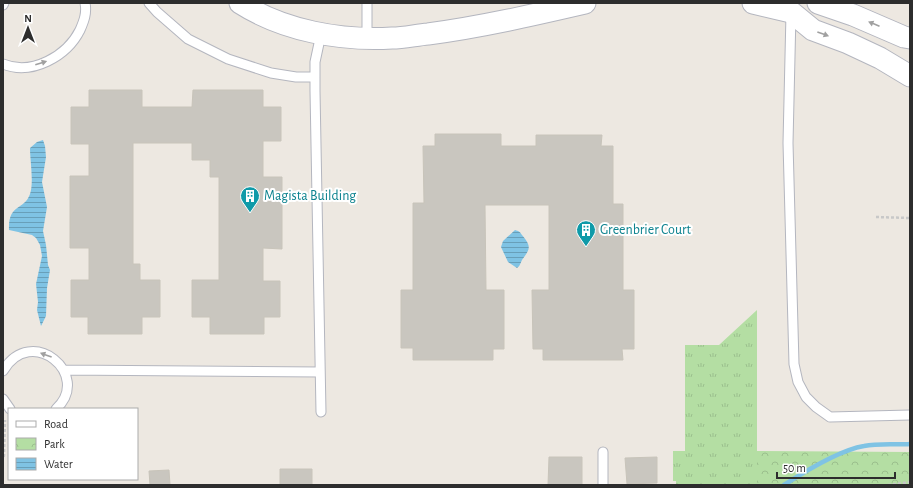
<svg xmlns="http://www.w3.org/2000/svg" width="913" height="488" font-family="'Alegreya Sans',sans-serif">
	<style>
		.grass { fill: url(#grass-tufts) }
		.park { fill: url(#park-crowns) }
		.water { fill: url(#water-rules) }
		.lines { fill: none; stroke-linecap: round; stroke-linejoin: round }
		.stream { stroke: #7fc3e4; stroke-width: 4.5 }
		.building { fill: #c9c6bf; stroke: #c8c4ba }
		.service-casing { stroke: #b4b6bf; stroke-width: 11 }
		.tertiary-casing { stroke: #b4b6bf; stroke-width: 23 }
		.path { stroke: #c8c8c8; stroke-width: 2.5; stroke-dasharray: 3 2; stroke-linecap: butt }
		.service { stroke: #fff; stroke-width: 9 }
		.tertiary { stroke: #fff; stroke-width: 21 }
		.oneway { fill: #a0a0a0 }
		.labels { text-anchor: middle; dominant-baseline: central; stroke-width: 4; stroke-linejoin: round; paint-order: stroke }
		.culture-label { font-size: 14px; fill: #0d838f; stroke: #fff; text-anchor: start }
	</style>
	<defs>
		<pattern id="grass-tufts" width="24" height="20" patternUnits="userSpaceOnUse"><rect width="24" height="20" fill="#b4dea3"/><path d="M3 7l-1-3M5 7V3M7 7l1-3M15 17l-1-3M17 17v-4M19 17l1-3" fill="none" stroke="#9bbf8d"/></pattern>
		<pattern id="park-crowns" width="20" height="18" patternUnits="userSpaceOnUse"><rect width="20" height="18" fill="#b4dea3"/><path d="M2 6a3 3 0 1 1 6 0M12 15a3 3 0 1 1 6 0" fill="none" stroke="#9bbf8d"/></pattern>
		<pattern id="water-rules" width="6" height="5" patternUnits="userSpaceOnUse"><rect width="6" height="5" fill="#7fc3e4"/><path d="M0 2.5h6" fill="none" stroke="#689fb9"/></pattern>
	</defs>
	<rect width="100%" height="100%" fill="#ede8e1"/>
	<path class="grass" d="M757 310V485H676V481H673V451H685V345H719Z"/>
	<path class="park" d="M757 451 910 452V485H757Z"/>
	<path class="water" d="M43 140 45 146 46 157 42 182 47 207 43 231 46 245 48 265 50 270 47 288 46 316 41 326 37 310 38 302 36 284 42 256 40 245 36 238 32 235 9 230C8 203 24 211 30 194 34 183 30 160 30 148L37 142Z
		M515 230C519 231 520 232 522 235 532 247 530 249 522 260 520 264 520 266 517 268L508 262 501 247 503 241Z"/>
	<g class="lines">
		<path class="stream" d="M784 485C804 472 840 450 864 446 879 443 895 445 910 444"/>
	</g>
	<path class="building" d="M89 90H142V107H192L193 90H263V107H281V141H263V177H282V249L263 248V281H280V317H264V334H210V317H192V280H219V177H210V160H192V143H133V264H140V280H160V317H142V334H88V317H71V280H89V248H70V176H89V144H71V107H89Z
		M435 134H501V146H536V135H602L601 146H613V204H623V290H634V349H622L623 360H543V349H533L532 290H549V205H485L486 290H504V349H493V360H413V348H401V290H413V203H424L423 146H435Z
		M549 457H582V485H548Z
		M657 457V483L627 484 625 458Z
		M280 469H312V485H280Z
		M169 470 170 485H150L149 471Z"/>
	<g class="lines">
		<g class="service-casing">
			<path id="service" d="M149 3 157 12 188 39 228 59 271 73 296 77H315
				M3 5 4 3
				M791 13 788 143 794 364 798 382 806 397 816 407 830 417 910 415
				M321 34 315 62V91L321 412
				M367 38V3
				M3 64C32 76 67 56 80 30 84 21 87 13 85 3
				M64 370 320 372
				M3 371C31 323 93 375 56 409
				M3 399 10 409
				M603 452V485"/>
		</g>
		<g class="tertiary-casing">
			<path id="tertiary" d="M240 3C284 31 341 41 392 38 404 38 416 35 428 34 481 27 533 15 585 3
				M753 3 791 12 813 30 848 43 880 58 910 76
				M818 3 853 15 904 37 910 38"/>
		</g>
		<path class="path" d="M876 217 910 218
			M3 456H4L5 420
			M888 485 910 482"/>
		<use href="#service" class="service"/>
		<use href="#tertiary" class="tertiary"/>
	</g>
	<defs><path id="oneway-solid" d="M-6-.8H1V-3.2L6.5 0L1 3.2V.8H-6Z"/></defs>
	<g class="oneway">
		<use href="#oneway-solid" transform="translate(874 24) rotate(-157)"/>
		<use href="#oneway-solid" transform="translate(823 34) rotate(20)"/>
		<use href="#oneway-solid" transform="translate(41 63) rotate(-18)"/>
		<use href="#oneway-solid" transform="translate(46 355) rotate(-160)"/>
	</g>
	<defs>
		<g id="building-pin" transform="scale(1)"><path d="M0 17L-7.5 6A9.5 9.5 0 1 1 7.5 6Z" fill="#0f9aa8" stroke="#fff"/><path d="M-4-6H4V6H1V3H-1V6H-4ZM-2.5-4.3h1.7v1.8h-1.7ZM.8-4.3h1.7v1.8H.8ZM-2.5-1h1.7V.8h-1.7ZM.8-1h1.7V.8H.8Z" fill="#fff"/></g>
	</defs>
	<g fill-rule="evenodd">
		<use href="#building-pin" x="250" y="196"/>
		<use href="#building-pin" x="586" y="230"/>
	</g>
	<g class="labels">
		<g class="culture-label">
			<text x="264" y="196">Magista Building</text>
			<text x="600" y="230">Greenbrier Court</text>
		</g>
	</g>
	<rect width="913" height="488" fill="none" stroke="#2d2d2d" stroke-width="8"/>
	<rect x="8" y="408" width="130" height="72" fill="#ffffff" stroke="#ababab"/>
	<rect x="16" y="421" width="20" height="6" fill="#ffffff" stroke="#ababab"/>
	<text x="44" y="428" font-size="12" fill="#2d2d2d">Road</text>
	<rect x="16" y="438" width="20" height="12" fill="url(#park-crowns)" stroke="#ababab"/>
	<text x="44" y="448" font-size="12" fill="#2d2d2d">Park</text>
	<rect x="16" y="458" width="20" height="12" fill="url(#water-rules)" stroke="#ababab"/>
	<text x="44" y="468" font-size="12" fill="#2d2d2d">Water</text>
	<g transform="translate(28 28)" stroke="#ffffff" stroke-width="3" paint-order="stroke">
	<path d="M0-3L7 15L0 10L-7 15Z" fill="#2d2d2d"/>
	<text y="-6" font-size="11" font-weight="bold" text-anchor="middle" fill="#2d2d2d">N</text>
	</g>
	<path d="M777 472v6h118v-6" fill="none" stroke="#2d2d2d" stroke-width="2"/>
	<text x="783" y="472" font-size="12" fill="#2d2d2d" stroke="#ffffff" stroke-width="3" paint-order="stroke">50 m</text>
</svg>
